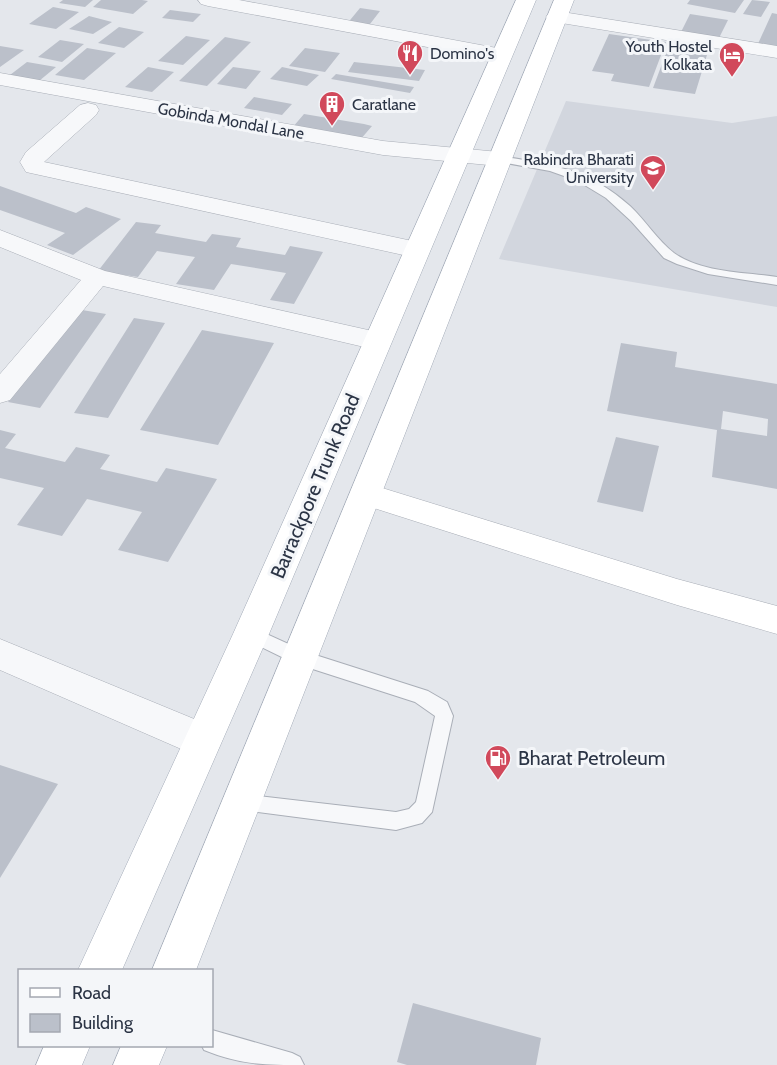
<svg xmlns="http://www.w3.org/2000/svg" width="777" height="1065" font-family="Cabin,sans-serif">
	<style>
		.built { fill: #d2d6de }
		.building { fill: #bbc0ca; fill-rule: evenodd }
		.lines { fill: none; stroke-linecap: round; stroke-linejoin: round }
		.lane-casing { stroke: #a9aeb7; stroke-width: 2 }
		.street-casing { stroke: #a9aeb7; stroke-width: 1 }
		.secondary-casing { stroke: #a9aeb7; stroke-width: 1 }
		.primary-casing { stroke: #a3abb8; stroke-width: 1 }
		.lane { fill: #f7f8fa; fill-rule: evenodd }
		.street { fill: #f7f8fa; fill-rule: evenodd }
		.secondary { fill: #fff; fill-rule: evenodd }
		.primary { fill: #fff; fill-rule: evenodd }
		.labels { text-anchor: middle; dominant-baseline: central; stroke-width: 6; stroke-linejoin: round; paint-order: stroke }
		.far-poi-label { font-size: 16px; fill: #2b3445; stroke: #f4f6f9; text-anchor: end }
		.far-street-label { font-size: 16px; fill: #2b3445; stroke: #f4f6f9 }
		.street-label { font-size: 20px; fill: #2b3445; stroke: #f4f6f9 }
		.poi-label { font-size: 20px; fill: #2b3445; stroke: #f4f6f9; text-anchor: start }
	</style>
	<rect width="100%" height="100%" fill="#e4e7ec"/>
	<path class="built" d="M566 101 732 123 777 116V307L499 259Z"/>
	<path class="building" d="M63 0H93L85 7 59 3Z
		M101 0H142L148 1 133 14 93 7Z
		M690 0H744L735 13 687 4Z
		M752 0 770 2 761 17 743 14Z
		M53 7 79 12 56 29 29 24Z
		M360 8 380 11 367 28 346 25Z
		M170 10 201 14 193 22 162 18Z
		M772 13 777 14V46H757Z
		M690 14 728 20 719 38 681 32Z
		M89 16 112 22 93 34 69 29Z
		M119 27 144 32 124 48 98 43Z
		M609 34 666 42 649 87 611 81 614 74 592 71Z
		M186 36 210 40 183 65 158 61Z
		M225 37 251 42 207 86 179 81Z
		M60 40 84 44 62 62 38 57Z
		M671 40 710 45 695 94 653 88Z
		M0 46 24 50 0 67Z
		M87 48 116 53 84 80 55 75Z
		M305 48 340 53 325 72 289 66Z
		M27 62 56 67 39 81 10 75Z
		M354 62 425 70 419 81 348 72Z
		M148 67 174 72 152 92 125 87Z
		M233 67 261 71 246 89 217 84Z
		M282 67 319 75 307 86 270 79Z
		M336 74 414 87 410 93 331 79Z
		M254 97 292 104 282 115 244 108Z
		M304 114 364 124 372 126 360 140 292 128Z
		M0 186 76 213 86 207 121 219 73 255 47 245 65 233 0 210Z
		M136 222 161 225 155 233 206 242 212 234 241 238 236 247 285 255 290 246 323 252 294 304 270 300 286 273 231 264 214 290 176 284 195 257 157 251 138 277 98 271Z
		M76 309 106 314 40 408 8 402Z
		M134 318 165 323 108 418 74 413Z
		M202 330 274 343 218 445 140 430Z
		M621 343 677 352 675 367 777 384V489L712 477 717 430 607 411ZM723 411 768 419 767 436 721 429Z
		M0 430 16 434 5 448 65 462 76 447 110 455 100 469 157 482 166 468 217 479 168 562 118 550 142 512 87 499 62 536 17 525 44 488 0 478Z
		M616 437 659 446 643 512 597 502Z
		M0 765 58 784 0 878Z
		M413 1003 541 1038 536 1065H407L397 1062Z"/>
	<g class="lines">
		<g class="lane-casing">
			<path id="lane" d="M499 156C551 164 589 169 630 206 645 220 658 241 674 253 702 273 745 272 777 277V285L708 274 677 264 664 258 631 221 606 198 578 181 550 171 495 161 493 159Z
				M251 627 306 652 428 691 447 702 453 716 432 812 422 823 396 830 235 809 232 803 235 797 242 794 396 812 409 809 416 802 435 716 415 702 294 663 245 639 242 634 245 629Z
				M212 1030 292 1053 300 1057 304 1065C265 1065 241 1065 204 1050L202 1046H212Z"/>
		</g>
		<g class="street-casing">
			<path id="street" d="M198 0H239L502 49 509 51 512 55 509 59 502 61 208 6 201 4Z
				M556 11 777 46V58L549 21 546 17 549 13Z
				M0 73 383 141 499 152 507 154 511 159 507 164 499 166 383 155 0 85Z
				M88 103 96 105 99 110 96 115 44 162 417 242 426 245 430 250 426 255 417 258 26 172 20 162 26 152 80 105Z
				M0 230 105 271 377 332 387 335 391 341 387 347 377 350 103 286 10 400 0 403V374L81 280 0 247Z
				M0 639 216 728 221 740 216 752 202 756 188 752 0 670Z"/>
		</g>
		<g class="secondary-casing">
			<path id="secondary" d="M366 483 677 579 777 606V634L677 605 355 502 350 494 355 486Z"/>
		</g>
		<g class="primary-casing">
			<path id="primary" d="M516 0H536L269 634 122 970H78L233 634Z
				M554 0H574L196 970H152Z
				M44 1046H90L82 1065H36Z
				M121 1046H167L159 1065H113Z"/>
		</g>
		<use href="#lane" class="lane"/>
		<use href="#street" class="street"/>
		<use href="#secondary" class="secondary"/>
		<use href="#primary" class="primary"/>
	</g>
	<defs>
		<g id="restaurant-pin" transform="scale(1.35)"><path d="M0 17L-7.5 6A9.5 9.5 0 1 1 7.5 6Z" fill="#d1495b" stroke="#f4f6f9"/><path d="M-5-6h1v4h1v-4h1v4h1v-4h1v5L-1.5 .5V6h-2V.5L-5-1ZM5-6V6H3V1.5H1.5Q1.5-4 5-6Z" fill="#fff"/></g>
		<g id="hotel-pin" transform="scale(1.35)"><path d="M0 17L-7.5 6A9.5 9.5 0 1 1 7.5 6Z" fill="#d1495b" stroke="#f4f6f9"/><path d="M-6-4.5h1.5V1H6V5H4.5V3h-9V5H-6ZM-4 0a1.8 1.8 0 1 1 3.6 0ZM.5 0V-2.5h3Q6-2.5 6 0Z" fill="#fff"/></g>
		<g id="building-pin" transform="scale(1.35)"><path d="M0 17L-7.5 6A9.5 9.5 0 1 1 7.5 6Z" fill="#d1495b" stroke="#f4f6f9"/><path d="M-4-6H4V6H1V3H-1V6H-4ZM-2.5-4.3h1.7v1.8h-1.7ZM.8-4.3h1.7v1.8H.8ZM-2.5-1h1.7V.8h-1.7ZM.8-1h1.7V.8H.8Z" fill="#fff"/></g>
		<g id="university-pin" transform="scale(1.35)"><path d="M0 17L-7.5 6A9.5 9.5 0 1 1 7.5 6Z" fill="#d1495b" stroke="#f4f6f9"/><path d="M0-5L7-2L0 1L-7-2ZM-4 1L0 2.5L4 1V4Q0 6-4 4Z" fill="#fff"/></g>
		<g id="fuel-pin" transform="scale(1.35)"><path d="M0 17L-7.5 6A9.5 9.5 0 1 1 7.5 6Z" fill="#d1495b" stroke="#f4f6f9"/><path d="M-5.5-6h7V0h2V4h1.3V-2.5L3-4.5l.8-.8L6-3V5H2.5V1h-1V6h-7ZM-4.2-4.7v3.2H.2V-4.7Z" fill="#fff"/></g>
	</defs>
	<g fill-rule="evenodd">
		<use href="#restaurant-pin" x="410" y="53"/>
		<use href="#hotel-pin" x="732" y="55"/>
		<use href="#building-pin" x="332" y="104"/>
		<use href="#university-pin" x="653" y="168"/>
		<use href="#fuel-pin" x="498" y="758"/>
	</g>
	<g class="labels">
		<g class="far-poi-label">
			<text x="712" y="46">Youth Hostel<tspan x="712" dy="18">Kolkata</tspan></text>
			<text x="430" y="53" text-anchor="start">Domino's</text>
			<text x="352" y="104" text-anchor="start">Caratlane</text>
			<text x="634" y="159">Rabindra Bharati<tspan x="634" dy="18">University</tspan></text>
		</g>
		<g class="far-street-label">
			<text transform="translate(231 121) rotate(10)">Gobinda Mondal Lane</text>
		</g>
		<g class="street-label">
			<text transform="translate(315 486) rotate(-67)">Barrackpore Trunk Road</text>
		</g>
		<g class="poi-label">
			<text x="518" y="758">Bharat Petroleum</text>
		</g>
	</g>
	<rect x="18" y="969" width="195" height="78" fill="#f4f6f9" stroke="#a4a8b1" stroke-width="1.5"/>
	<rect x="30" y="988" width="30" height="9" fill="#ffffff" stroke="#a4a8b1" stroke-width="1.5"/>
	<text x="72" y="999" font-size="18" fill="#2b3445">Road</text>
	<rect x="30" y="1014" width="30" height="18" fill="#bbc0ca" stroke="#a4a8b1" stroke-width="1.5"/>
	<text x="72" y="1029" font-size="18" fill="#2b3445">Building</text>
</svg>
